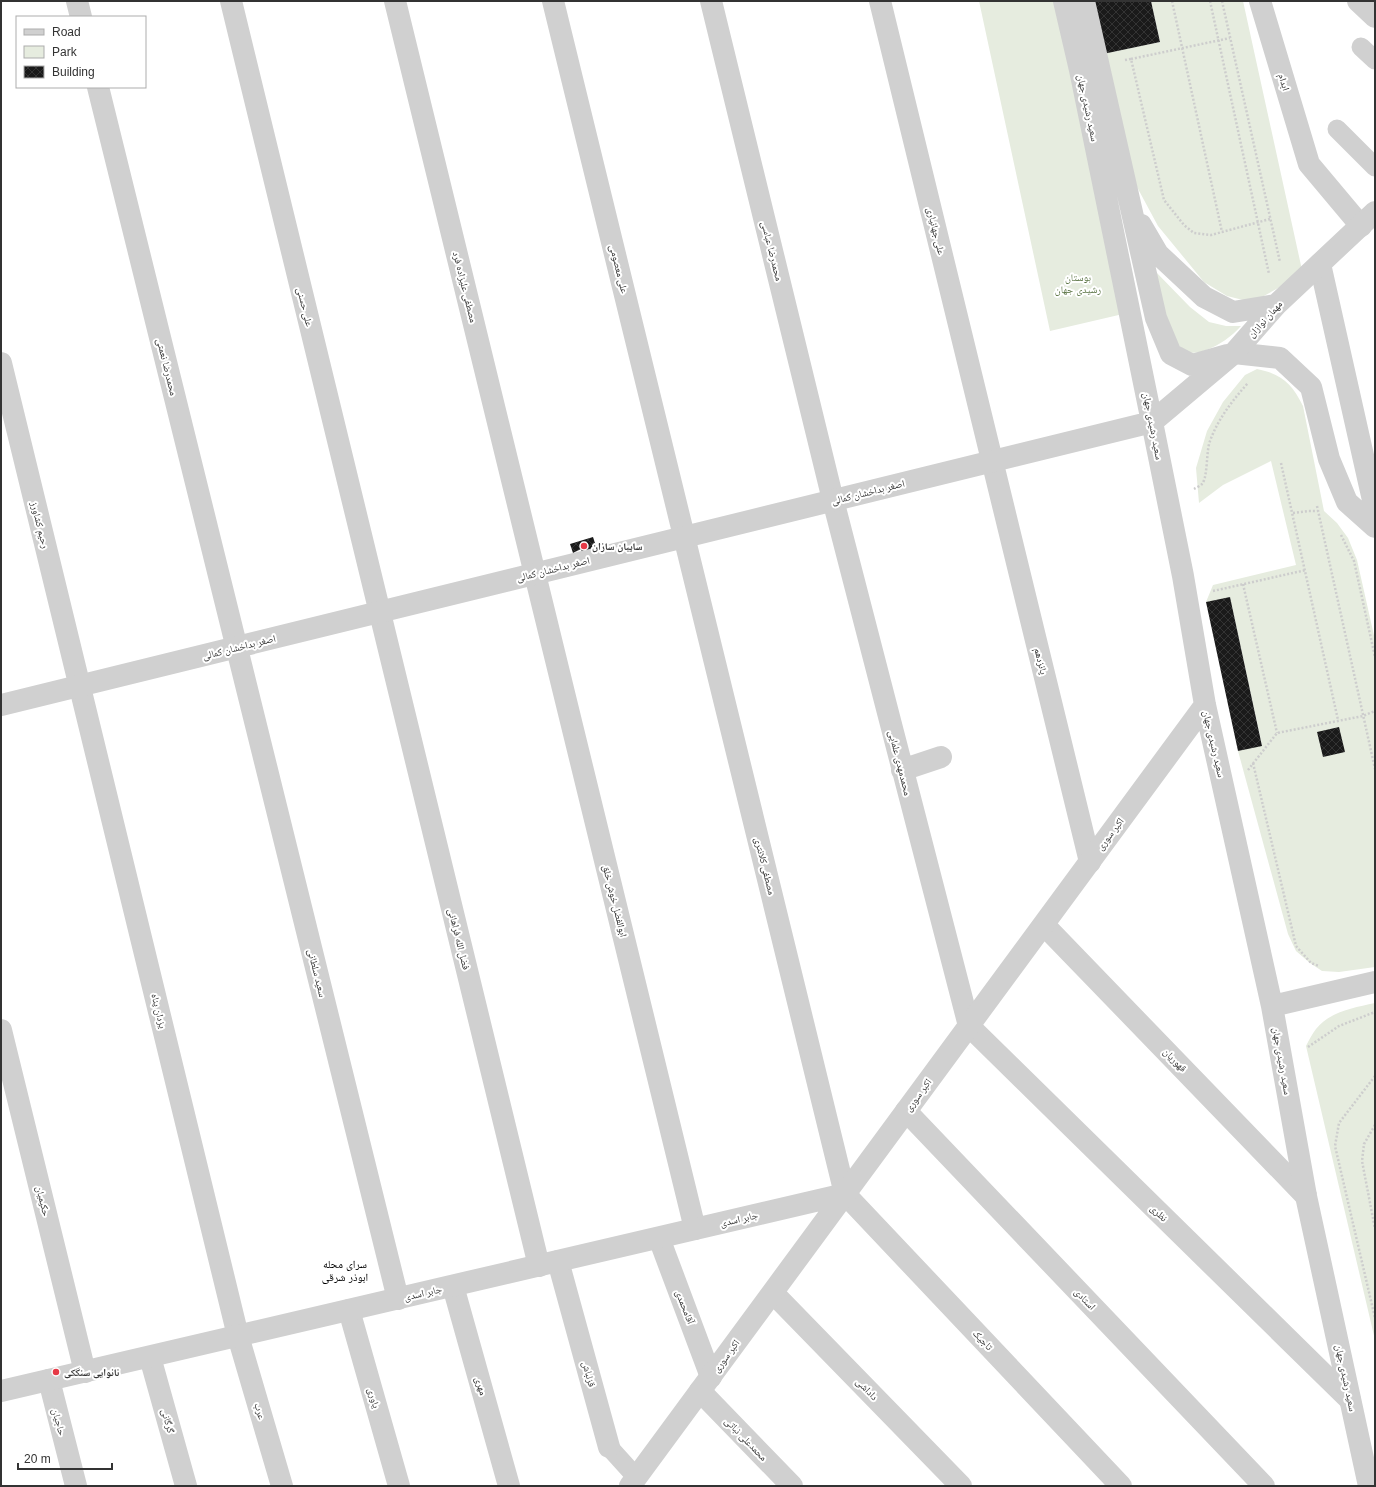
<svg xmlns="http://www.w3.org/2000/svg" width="1376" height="1487" font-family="Arial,'Noto Naskh Arabic',sans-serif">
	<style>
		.green { fill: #e6ecdf }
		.building { fill: url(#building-cross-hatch) }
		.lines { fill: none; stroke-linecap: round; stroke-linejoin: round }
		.path { stroke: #cdcdcd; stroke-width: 2.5; stroke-dasharray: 2 2; stroke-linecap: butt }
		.service { stroke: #d0d0d0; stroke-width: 19 }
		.minor { stroke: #d0d0d0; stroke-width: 22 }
		.tertiary { stroke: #d0d0d0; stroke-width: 22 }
		.poi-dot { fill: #e63946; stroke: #fff; stroke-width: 1.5 }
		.labels { text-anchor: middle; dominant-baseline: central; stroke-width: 4; stroke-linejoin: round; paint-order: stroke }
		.street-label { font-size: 10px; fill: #333; stroke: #fff }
		.park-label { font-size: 10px; fill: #56703f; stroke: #fff }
		.poi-label { font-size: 10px; font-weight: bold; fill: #333; stroke: #fff; text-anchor: start }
		.neighbourhood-label { font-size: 11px; fill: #000; stroke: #fff }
	</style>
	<defs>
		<pattern id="building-cross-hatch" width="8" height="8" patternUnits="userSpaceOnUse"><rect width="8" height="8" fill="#1a1a1a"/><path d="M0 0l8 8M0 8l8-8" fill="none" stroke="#333"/></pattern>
	</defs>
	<rect width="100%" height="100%" fill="#fff"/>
	<path class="green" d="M979 1H1055L1123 314 1050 331Z
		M1151 1H1243L1302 270 1280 287 1262 297 1247 301 1227 296 1204 282 1158 226 1137 187 1103 54 1160 42Z
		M1155 271 1190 307 1209 322 1226 326H1241C1231 337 1220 345 1206 350 1200 352 1194 354 1188 352 1163 340 1160 294 1155 271Z
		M1257 369C1282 374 1292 384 1303 406L1324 511 1337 523 1348 538 1357 560 1375 640V967L1339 972 1322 971 1310 963 1296 951 1288 934 1238 751 1262 745 1230 598 1206 602 1213 585 1296 565 1271 461 1223 485 1199 503 1196 468 1207 431 1223 402 1245 375Z
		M1375 1003V1340L1306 1046C1309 1040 1312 1034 1316 1029 1331 1011 1353 1008 1375 1003Z"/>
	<path class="building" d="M1091 1H1151L1160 42 1103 54Z
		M593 537 600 558 585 561 581 549 573 553 570 544Z
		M1230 597 1262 746 1238 751 1206 602Z
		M1339 727 1345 752 1323 757 1317 732Z"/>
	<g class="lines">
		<path class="path" d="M1172 1 1222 232
			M1210 1 1269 274
			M1222 1 1280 262
			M1131 59 1230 38
			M1125 60 1131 59 1164 200 1184 225 1194 233 1211 235 1270 219
			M1281 463 1338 720
			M1194 489C1196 488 1200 486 1202 484 1208 477 1206 451 1210 441 1218 419 1232 401 1248 383
			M1317 506 1375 769
			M1293 513 1308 511H1318
			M1341 535 1354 561 1375 657
			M1243 584 1277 733
			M1213 591 1306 570
			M1253 763 1296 946 1311 963 1319 966
			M1248 770 1277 733 1363 716 1375 711
			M1308 1047 1339 1026 1375 1012
			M1375 1076 1339 1123 1335 1146 1375 1318
			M1375 1125 1364 1144 1362 1161 1375 1229"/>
		<path class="service" d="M1361 47 1375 60
			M1337 129 1375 167
			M609 1447 637 1478"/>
		<path class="minor" d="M77 1 81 17
			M231 1 539 1266
			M395 1 695 1229
			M553 1 845 1194 1121 1486
			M711 1 833 500 969 1026 1350 1400
			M880 1 1090 862
			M1260 1 1309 164 1361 226
			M1358 1 1375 17
			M98 87 398 1299
			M1320 264 1375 509
			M1234 353 1280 358 1311 387 1329 459 1347 502 1375 527
			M1 363 238 1336 282 1486
			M902 770 941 757
			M1044 925 1306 1196
			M1 1030 85 1372
			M906 1111 1264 1486
			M659 1238 711 1377
			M558 1261 609 1447
			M453 1286 509 1486
			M773 1293 961 1486
			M349 1310 399 1486
			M150 1357 186 1486
			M49 1380 76 1486
			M700 1391 792 1486"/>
		<path class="tertiary" d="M1064 1 1080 70 1152 422 1183 576 1205 705 1272 1006 1306 1196 1369 1486
			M1084 1 1156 318 1171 354 1192 365 1227 355
			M1141 225 1158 254 1204 297 1233 312 1276 305
			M1 705 1152 422 1234 353 1276 305 1375 212
			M1272 1006 1375 982
			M1 1391 845 1194
			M630 1486 1205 705"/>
	</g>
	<g class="poi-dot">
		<circle cx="584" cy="546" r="4"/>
		<circle cx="56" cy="1372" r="4"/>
	</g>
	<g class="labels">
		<g class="street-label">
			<text transform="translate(1284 82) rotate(73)">ابدام</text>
			<text transform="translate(1088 108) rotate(78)">سعید رشیدی جهان</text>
			<text transform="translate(936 231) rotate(76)">علی جهانیاری</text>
			<text transform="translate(772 251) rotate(76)">محمدرضا عباسی</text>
			<text transform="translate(619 269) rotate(76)">علی معصومی</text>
			<text transform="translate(465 287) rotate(76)">مصطفی علیزاده فرد</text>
			<text transform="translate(305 307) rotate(76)">علی حسنی</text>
			<text transform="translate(1265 319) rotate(-48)">مهمان نوازان</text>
			<text transform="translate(167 367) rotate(76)">محمدرضا نعمتی</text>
			<text transform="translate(1153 426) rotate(79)">سعید رشیدی جهان</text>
			<text transform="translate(868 492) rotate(-14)">اصغر بداخشان کمالی</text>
			<text transform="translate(40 525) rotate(76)">رحیم کشاورز</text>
			<text transform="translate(553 569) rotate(-14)">اصغر بداخشان کمالی</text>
			<text transform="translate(239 647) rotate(-14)">اصغر بداخشان کمالی</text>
			<text transform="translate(1041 661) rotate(76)">پانزدهم</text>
			<text transform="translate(1214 744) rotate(77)">سعید رشیدی جهان</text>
			<text transform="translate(900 763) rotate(76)">محمدمهدی علمایی</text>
			<text transform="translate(1110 834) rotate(-53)">اکبر سوری</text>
			<text transform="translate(765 866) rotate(76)">مصطفی کلانتری</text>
			<text transform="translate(615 901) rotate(76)">ابوالفضل خوش خلق</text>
			<text transform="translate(459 939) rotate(76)">فضل الله فراهانی</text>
			<text transform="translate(317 973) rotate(76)">سعید سلطانی</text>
			<text transform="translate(159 1011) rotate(76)">یزدان پناه</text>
			<text transform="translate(1175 1060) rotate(46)">قهوریان</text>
			<text transform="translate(1282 1061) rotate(80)">سعید رشیدی جهان</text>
			<text transform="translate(918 1095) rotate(-54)">اکبر سوری</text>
			<text transform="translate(43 1201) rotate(76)">حکیمیان</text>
			<text transform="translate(1159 1213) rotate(44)">نظری</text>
			<text transform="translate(739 1219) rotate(-13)">جابر اسدی</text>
			<text transform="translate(423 1293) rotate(-13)">جابر اسدی</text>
			<text transform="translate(1085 1299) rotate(46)">استادی</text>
			<text transform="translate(685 1307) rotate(69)">آقامحمدی</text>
			<text transform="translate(983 1340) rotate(47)">تاجیک</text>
			<text transform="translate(726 1356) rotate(-54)">اکبر سوری</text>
			<text transform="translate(589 1374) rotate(75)">قزلباش</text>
			<text transform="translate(1346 1378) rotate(78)">سعید رشیدی جهان</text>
			<text transform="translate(481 1386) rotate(74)">مهری</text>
			<text transform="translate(867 1389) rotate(46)">داداشی</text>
			<text transform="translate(374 1398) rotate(74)">یاوری</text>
			<text transform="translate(260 1411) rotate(74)">عرب</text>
			<text transform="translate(168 1421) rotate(75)">گرگانی</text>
			<text transform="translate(59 1422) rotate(75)">حاجیان</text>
			<text transform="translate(746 1439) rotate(46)">محمدعلی نباتی</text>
		</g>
		<g class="park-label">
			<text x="1078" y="277">بوستان<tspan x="1078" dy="12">رشیدی جهان</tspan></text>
		</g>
		<g class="poi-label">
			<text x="592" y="546">سایبان سازان</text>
			<text x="64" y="1372">نانوایی سنگکی</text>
		</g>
		<g class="neighbourhood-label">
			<text x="345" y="1264">سرای محله<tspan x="345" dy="13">ابوذر شرقی</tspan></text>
		</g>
	</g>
	<rect width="1376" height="1487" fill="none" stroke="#333333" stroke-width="4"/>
	<rect x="16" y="16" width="130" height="72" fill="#ffffff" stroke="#adadad"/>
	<rect x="24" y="29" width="20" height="6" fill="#d0d0d0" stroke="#adadad"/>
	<text x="52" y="36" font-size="12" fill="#333333">Road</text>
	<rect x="24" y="46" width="20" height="12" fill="#e6ecdf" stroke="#adadad"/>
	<text x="52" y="56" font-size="12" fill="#333333">Park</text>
	<rect x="24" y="66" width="20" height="12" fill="url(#building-cross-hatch)" stroke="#adadad"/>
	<text x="52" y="76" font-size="12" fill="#333333">Building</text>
	<path d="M18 1463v6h94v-6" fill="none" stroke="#333333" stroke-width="2"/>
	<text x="24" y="1463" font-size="12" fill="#333333" stroke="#ffffff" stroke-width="3" paint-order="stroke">20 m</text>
</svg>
